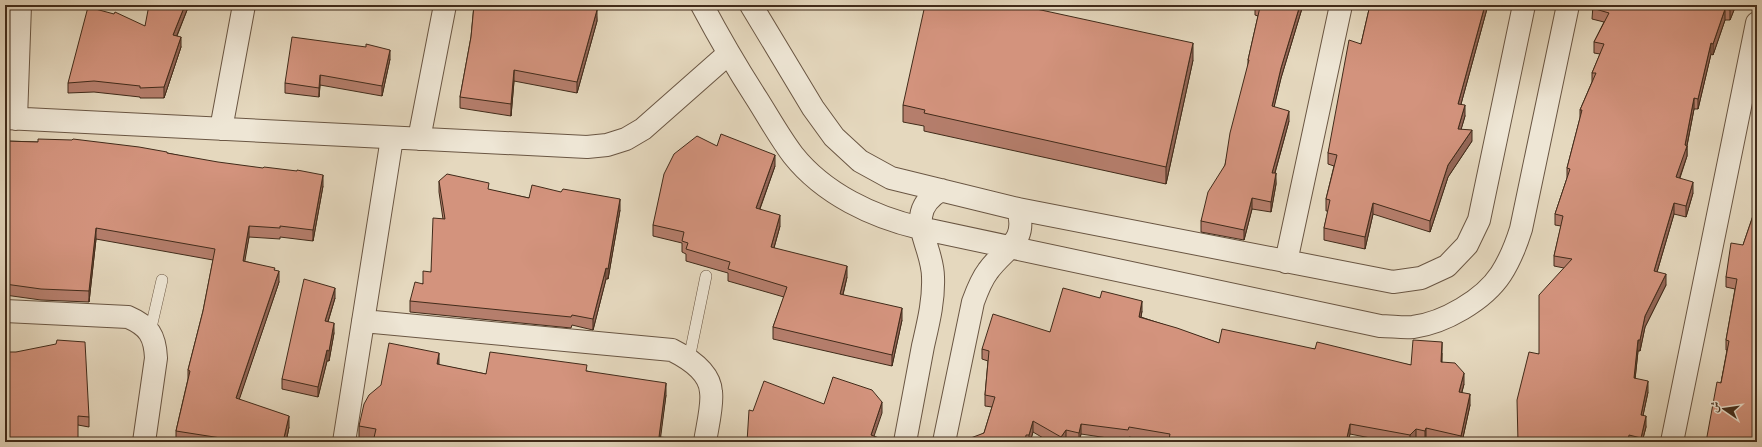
<svg xmlns="http://www.w3.org/2000/svg" width="1762" height="447" font-family="'Libre Bodoni',Amiri,serif">
	<style>
		.lines { fill: none; stroke-linecap: round; stroke-linejoin: round }
		.lane-casing { stroke: #6a5643; stroke-width: 12 }
		.street-casing { stroke: #6a5643; stroke-width: 24 }
		.lane { stroke: #eee6d5; stroke-width: 11 }
		.street { stroke: #eee6d5; stroke-width: 22 }
		.wall { fill: #b57e6c; stroke: #412b1a }
		.shaded-wall { fill: #946758; stroke: #412b1a }
		.building { fill: #d3937d; stroke: #412b1a }
	</style>
	<rect width="100%" height="100%" fill="#e5d8be"/>
	<filter id="stains"><feTurbulence type="fractalNoise" baseFrequency=".005" numOctaves="4"/><feColorMatrix values="0 0 0 0 .2 0 0 0 0 .09 0 0 0 0 .02 0 0 0 .5 -.17"/></filter>
	<radialGradient id="worn" r=".72"><stop offset=".6" stop-color="#630" stop-opacity="0"/><stop offset="1" stop-color="#630" stop-opacity=".3"/></radialGradient>
	<g class="lines">
		<g class="lane-casing">
			<path id="lane" d="M150 332 162 280
				M689 359 706 276"/>
		</g>
		<g class="street-casing">
			<path id="street" d="M702 5C719 37 737 68 757 99 769 118 780 138 793 155 824 194 873 217 920 228L1380 326C1391 326 1403 328 1413 327 1444 323 1484 300 1501 274 1510 260 1516 245 1521 229L1568 5
				M751 5 813 108 834 137 860 161 891 178 1018 209 1393 282 1421 278 1447 266 1467 245 1479 220 1524 5
				M5 118 587 147 607 145 626 139 643 129 728 54
				M16 119 20 5
				M221 129 244 5
				M419 139 445 5
				M1286 262 1341 5
				M5 311 128 317C149 326 155 336 156 358L144 442
				M363 321 672 350C688 358 710 372 711 392 713 405 707 428 705 442
				M344 442 392 138
				M905 442C911 410 917 378 923 346 928 324 934 301 933 277 933 244 901 214 941 190
				M944 442 973 302C977 291 981 280 988 271 1005 247 1028 243 1018 209
				M1672 442 1757 23"/>
		</g>
		<use href="#lane" class="lane"/>
		<use href="#street" class="street"/>
	</g>
	<path class="wall" d="M189 5 177 36 181 47 164 98H140V97L94 92 68 93V83L145 26Z
		M474 5H597L596 10 597 21 577 93 514 81 511 116 460 108V97L471 37Z
		M1255 5H1303L1281 78 1274 106 1289 121 1275 173 1276 184 1271 212 1252 209 1244 240 1201 232V221L1225 165 1248 66V60L1258 16 1255 15Z
		M1370 5H1488L1461 104 1465 116 1461 129 1472 141 1448 177 1430 232 1373 214 1365 249 1324 240V228L1328 211H1326V199L1334 166 1328 164V153L1361 44Z
		M1593 5H1736L1730 20H1725L1713 55 1711 54 1698 109H1694L1687 146V156L1680 178 1693 193 1686 217 1674 214 1657 272 1666 285 1645 327 1640 351H1638L1635 379 1648 392 1643 415 1646 427 1642 442H1517L1539 354 1564 268 1554 266V256L1561 226 1555 225V214L1567 178V168L1580 118V110L1592 82V73L1600 54 1594 53V42L1604 22 1592 19Z
		M390 59 382 96 320 85 319 97 285 93V83Z
		M1193 60 1166 184 924 131V126L903 122V105Z
		M5 141 38 142 167 153 323 186 313 241 280 237V239L249 237 244 261 275 270 279 282 239 399 289 427 286 442H176V431L188 379V370L203 311 213 260 96 239 89 302 41 300 5 295Z
		M717 146 775 166 760 209 780 226 774 248 847 277 843 295 902 320 892 366 773 339V327L784 297 728 281V273L686 261V254L682 252V243L653 236V225Z
		M1757 177V204L1753 203V193Z
		M439 181 489 190 529 198 620 210 608 279H606L593 330 572 325 571 328 410 312V301L431 272 443 219 439 192Z
		M1757 204 1721 383 1727 350H1726V340L1735 289 1726 287V277L1743 245Z
		M335 298 328 322 334 333 329 361H327L318 397 282 389V379Z
		M1142 311 1141 317 1219 343 1315 349 1411 365 1442 353V362L1464 384 1462 392 1470 405 1462 442H1442L1426 438 1425 441 1416 439 1414 442H1391L1350 434 1348 442H1155L1129 437 1128 441 1081 434 1079 442H1074L1066 440 1064 442H1050L1033 432 1030 442H967L984 433 992 407 985 406V395L988 361 982 359V349L1050 332Z
		M16 352 89 417V427L78 425Z
		M439 365 486 374 587 371 666 395 660 437 373 441 359 438V426Z"/>
	<path class="shaded-wall" d="M185 5H189L173 45V35Z
		M595 5H597L594 21V9Z
		M1300 5H1303L1281 78 1272 116V106L1281 68Z
		M1485 5H1488L1458 115V104Z
		M1731 5H1736L1730 20V10Z
		M1725 9V20L1713 55V44Z
		M597 10V21L577 93V82Z
		M181 37V47L164 98V87Z
		M1193 43V60L1166 184V167Z
		M1711 43V54L1698 109V99Z
		M390 50V59L382 96V86Z
		M514 70V81L511 116V104Z
		M320 75V85L319 97V88Z
		M1694 98V109L1686 150 1687 146V156L1676 188V177L1685 145Z
		M1465 105V116L1458 140V129Z
		M1289 111V121L1272 183V173Z
		M1472 130V141L1448 177 1430 232V221L1448 165Z
		M775 155V166L756 219V208Z
		M1276 173V184L1271 212V202Z
		M323 175V186L313 241V230Z
		M1693 182V193L1686 217V206Z
		M1252 198V209L1244 240V230Z
		M620 199V210L608 279V269Z
		M1373 203V214L1365 249V237Z
		M1674 203V214L1654 282V271Z
		M780 215V226L771 258V247Z
		M249 226V237L243 272V261Z
		M96 228V239L89 302V291Z
		M847 266V277L840 306V294Z
		M606 268V279L593 330V319Z
		M279 271V282L236 409V398Z
		M1666 274V285L1645 327 1640 351V340L1645 316Z
		M335 288V298L325 331V321Z
		M1142 301V311L1139 327V317Z
		M902 308V320L892 366V355Z
		M334 323V333L329 361V351Z
		M1638 340V351L1634 389V378Z
		M1442 342V353L1441 372V362Z
		M327 350V361L318 397V387Z
		M439 353V364H437Z
		M1464 373V384L1459 402V392Z
		M1648 381V392L1641 425V415Z
		M666 383V395L660 442 659 437Z
		M1470 394V405L1462 442H1461V436Z
		M882 402V413L872 442 871 435Z
		M289 416V427L286 442H283Z
		M1646 416V427L1642 442H1641V438Z
		M1033 421V432L1030 442H1029V435Z
		M1081 424V434L1079 442V433Z
		M1350 424V434L1348 442H1346Z
		M1426 428V438L1425 441V431Z
		M1416 429V439L1414 442H1410V435Z
		M1066 430V440L1064 442H1061V437Z"/>
	<path class="building" d="M149 5H185L173 35 181 37 164 87 140 88V86L94 81 68 83 88 7 114 14 115 12 145 26Z
		M474 5H595L594 9 597 10 577 82 514 70 511 104 460 97 471 37Z
		M925 5H1018L1193 43 1166 167 924 113 925 110 903 105Z
		M1257 5H1300L1281 68 1272 106 1289 111 1272 173H1276L1271 202 1252 198 1244 230 1201 221 1208 192 1225 165 1230 133 1249 60H1248L1260 7Z
		M1370 5H1485L1458 104 1465 105 1458 129 1472 130 1448 165 1430 221 1373 203 1365 237 1324 228 1330 200 1326 199 1337 155 1328 153 1349 40 1361 44Z
		M1593 5H1731L1730 10 1725 9 1713 44 1711 43 1698 99 1694 98 1685 145 1687 146 1676 177 1693 182 1686 206 1674 203 1654 271 1666 274 1645 316 1640 340H1638L1634 378 1648 381 1641 415 1646 416 1641 438 1629 435 1628 442H1518L1517 400 1529 352 1539 354V295L1572 259 1554 256 1563 216 1555 214 1570 169 1567 168 1582 110H1580L1596 73H1592L1604 44 1594 42 1609 13 1592 8Z
		M292 37 366 47V44L390 50 382 86 320 75 319 88 285 83Z
		M721 134 775 155 756 208 780 215 771 247 847 266 840 294 902 308 892 355 773 327 787 287 728 269 730 262 686 249 688 243 682 241 684 232 653 225 664 174 674 154 697 136 717 146Z
		M38 139 72 140 73 139 139 147 167 152V153L218 162 263 168 264 167 297 171V170L323 175 313 230 280 226V228L249 226 243 261 275 268 274 270 279 271 236 398 289 416 283 442H240V441L176 431 190 371 188 370 203 311 215 249 96 228 89 291 41 289 5 284V141L38 142Z
		M447 174 489 183 488 189 529 198 532 185 561 192 563 189 620 199 608 269 606 268 593 319 572 315 571 317 410 301 415 282 423 284V271L431 272 433 218 445 219 439 181Z
		M1757 177V194L1753 193Z
		M1757 204V442H1706L1717 382 1721 383 1729 341 1726 340 1737 279 1726 277 1731 243 1743 245Z
		M304 279 335 288 325 321 334 323 329 351 327 350 318 387 282 379Z
		M1063 288 1100 298 1102 291 1142 301 1139 317 1177 328 1219 343 1222 329 1315 349 1317 342 1411 365 1413 340 1442 342 1441 362 1455 363 1464 373 1459 392 1470 394 1461 436 1426 428 1425 431 1416 429 1410 435 1350 424 1346 442H1185L1169 439 1170 434 1129 427 1128 430 1081 424 1079 433 1066 430 1061 437 1033 421 1029 435H1026L1025 442H967L968 439 984 433 995 397 985 395 989 351 982 349 993 314 1050 332Z
		M57 340 85 342 89 417 78 416V442H5V352H16L56 344Z
		M389 343 439 353 437 364 486 374 490 352 587 365 586 371 666 383 659 437 681 439V442H373L376 429 359 426 364 404 369 395 381 385Z
		M833 377 872 390 882 402 871 435 879 438 877 442H747L749 410 753 411 764 381 824 404Z"/>
	<rect width="1762" height="447" fill="none" stroke="#e5d8be" stroke-width="20"/>
	<rect x="6" y="6" width="1750" height="435" fill="none" stroke="#412b1a" stroke-width="2"/>
	<rect x="10" y="10" width="1742" height="427" fill="none" stroke="#412b1a"/>
	<g transform="translate(1724 409) rotate(283)" stroke="#eee6d5" stroke-width="3" paint-order="stroke">
	<path d="M0-3L7 15L0 10L-7 15Z" fill="#412b1a"/>
	<text y="-6" font-size="11" font-weight="bold" text-anchor="middle" fill="#412b1a">ش</text>
	</g>
	<rect width="100%" height="100%" filter="url(#stains)"/>
	<rect width="100%" height="100%" fill="url(#worn)"/>
</svg>
